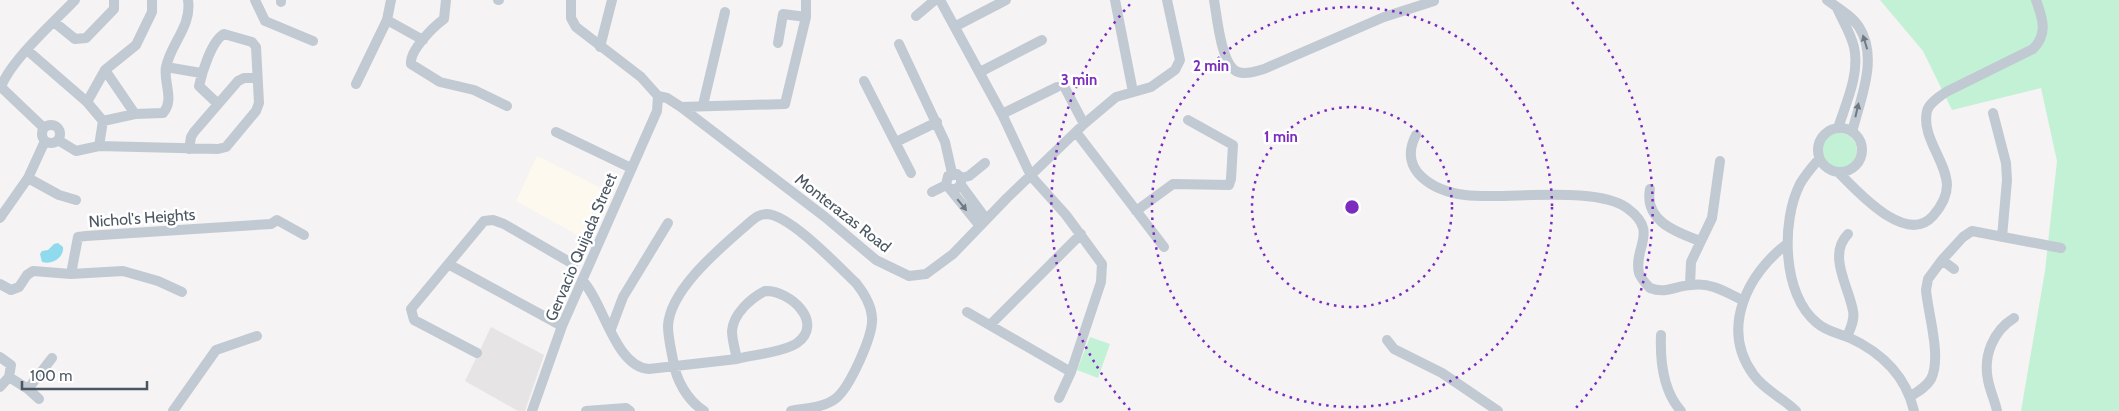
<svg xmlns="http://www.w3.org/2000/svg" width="2119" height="411" font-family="Cabin,sans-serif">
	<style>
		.commercial { fill: #fdf9ef }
		.education { fill: #e6e4e5 }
		.green { fill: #c3f1d5 }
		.water { fill: #90daee }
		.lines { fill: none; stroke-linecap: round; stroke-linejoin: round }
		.minor { stroke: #c1cad2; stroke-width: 10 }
		.oneway { fill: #6e7983 }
		.ring { fill: none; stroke: #7b2cbf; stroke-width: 2.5; stroke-dasharray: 2.5 5 }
		.labels { text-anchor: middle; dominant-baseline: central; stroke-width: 5; stroke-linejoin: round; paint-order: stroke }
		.street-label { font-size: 16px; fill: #4a5661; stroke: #fff }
		.centre { fill: #7b2cbf; stroke: #fff; stroke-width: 2.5 }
		.ring-label { font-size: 15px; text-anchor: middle; font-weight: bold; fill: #7b2cbf; stroke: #fff; stroke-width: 5; stroke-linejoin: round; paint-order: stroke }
	</style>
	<rect width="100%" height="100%" fill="#f5f3f3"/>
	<path class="commercial" d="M537 156 613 194 590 242 516 201Z"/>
	<path class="education" d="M491 327 544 355 525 411H518L465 381Z"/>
	<path class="green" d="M1880 0H2119V411H2021L2045 271 2057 161 2041 88 1952 110 1923 51Z
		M1821 151a18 18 0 1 1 36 0a18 18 0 1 1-36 0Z
		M1090 337 1110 344 1098 378 1077 370Z"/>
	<path class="water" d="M58 243 63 247C64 258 52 265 42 262L40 254 42 251 48 250 54 244Z"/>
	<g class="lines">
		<path class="minor" d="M255 0 265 21 313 41
			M281 0V2
			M446 0 444 19C433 27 409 51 411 64L440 82 474 90 507 106
			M498 0H499
			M571 0V18L576 27 641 77 658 96
			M940 0 1002 114 1031 176 1066 215 1102 264 1101 282 1071 372 1059 398
			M1115 0 1133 92
			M1214 0C1217 16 1221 66 1238 72 1246 75 1257 71 1264 69L1384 17 1434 1
			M1827 0C1838 8 1852 16 1859 27 1879 58 1860 100 1852 132
			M1837 8C1843 21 1851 34 1854 47 1860 74 1846 103 1838 128
			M916 16 935 0
			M806 17V0
			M387 20 423 40
			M54 22 75 39 86 38 114 9V0
			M956 26 1006 0
			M899 44 945 142 952 173
			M600 47 612 0
			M27 50 87 102 103 121 99 146
			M166 67 201 73
			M105 70 135 114
			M980 72 1042 40
			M864 81 911 173
			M356 84 387 20 391 0
			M1065 88 1084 124
			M658 96 667 98 681 107 825 217 876 260 909 276 926 274 953 254 1007 198 1084 124 1116 97 1151 87 1175 70 1180 60 1167 0
			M87 102 105 70 136 45 152 12V0
			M703 105 725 12
			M681 107 785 104 806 17 783 14 778 43
			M1993 113 2006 163 2007 180 2002 237
			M1002 114 1057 87
			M103 121 135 114 163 113C175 100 163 82 166 67 171 43 192 26 188 0
			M42 134a9 9 0 1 1 18 0a9 9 0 1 1-18 0Z
			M1818 150a22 22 0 1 1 44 0a22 22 0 1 1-44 0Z
			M44 128 1 87C11 60 54 22 75 0
			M556 132 631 168
			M1076 132 1164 247
			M1416 135C1397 171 1434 191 1465 195 1505 200 1595 185 1627 208 1660 232 1633 247 1639 273 1641 279 1646 284 1650 288 1666 294 1675 286 1691 285 1711 282 1726 292 1742 300
			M58 140 76 151 99 146 218 149 226 147 256 111 259 103 256 47 252 42 224 34C212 40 202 72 199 86L218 104
			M896 142 937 122
			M189 149 191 137 194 132 238 81 244 78H257
			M1819 159C1812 167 1805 175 1800 184 1781 221 1782 295 1817 323 1826 331 1837 333 1848 337 1881 352 1906 376 1914 411
			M1839 173C1858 192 1906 246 1933 216 1940 208 1947 196 1947 185 1946 160 1921 137 1927 111 1929 103 1939 97 1946 92L2033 49C2048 34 2043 19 2036 0
			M28 178 59 195 76 200
			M961 178 969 176 985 163
			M961 185 956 189H950L946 185 948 176 957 174 961 178V185L986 219
			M950 189 980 226
			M1650 189C1644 221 1676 232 1700 241
			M932 192 946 185
			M1136 211 1173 184 1229 185 1231 179 1233 145 1188 120
			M0 218 28 178 45 141
			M1787 244C1748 273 1720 328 1753 374 1764 390 1783 398 1796 411
			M1942 260 1963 237 1972 231 2061 248
			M450 265 562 326
			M71 274 78 237 86 236 271 224 277 220 304 235
			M582 280C604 303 615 367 649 369L737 359
			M0 284 11 290 19 287 27 275 33 271 71 274 123 271 158 281 182 292
			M1690 285 1691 262 1712 218 1720 161
			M765 291C790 290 825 323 797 343 784 352 752 355 737 359 735 350 732 339 732 331 733 314 751 298 765 291Z
			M967 312 1071 372
			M991 324 1081 234
			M611 329 623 297 668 223
			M1661 335C1660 361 1663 391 1681 411
			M1847 337C1850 329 1855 320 1853 311 1849 287 1827 255 1848 234
			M1387 340 1394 349 1442 373 1498 411
			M477 353 414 320 411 309 484 221 493 220 504 224 573 264
			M0 357 11 365 9 377 0 387
			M9 377 28 389 39 399
			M28 389 52 358
			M1911 396C1919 391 1926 387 1931 379 1942 357 1928 314 1926 290L1928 279 1942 260 1954 269
			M173 411 216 350 257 336
			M532 411 562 326 657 111 658 96
			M586 411 626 408 630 411
			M704 411C687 400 676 380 673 360 671 349 668 337 668 326 670 288 724 245 750 222 756 217 760 214 767 214 790 215 838 266 856 283 864 293 871 304 872 317 874 335 849 389 835 399 823 408 805 408 791 411
			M1997 411C1995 401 1990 391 1988 380 1983 356 1993 331 2014 318"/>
	</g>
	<defs><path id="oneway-solid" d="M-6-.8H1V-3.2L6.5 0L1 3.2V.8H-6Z" transform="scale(1.25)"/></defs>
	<g class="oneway">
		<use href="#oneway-solid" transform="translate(1865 42) rotate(-107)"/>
		<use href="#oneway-solid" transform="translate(1857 110) rotate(-77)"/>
		<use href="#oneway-solid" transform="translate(962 205) rotate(51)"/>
	</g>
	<g class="ring">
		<circle cx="1352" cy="207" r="100"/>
		<circle cx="1352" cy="207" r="200"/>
		<path d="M1130 410A301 301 0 0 1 1132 2M1572 2A301 301 0 0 1 1574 410"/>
	</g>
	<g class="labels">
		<g class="street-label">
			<text transform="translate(843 213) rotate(38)">Monterazas Road</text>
			<text transform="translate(142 218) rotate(-4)">Nichol's Heights</text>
			<text transform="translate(581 247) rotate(-67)">Gervacio Quijada Street</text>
		</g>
	</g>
	<circle cx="1352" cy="207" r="8" class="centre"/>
	<g class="ring-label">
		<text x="1211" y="71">2 min</text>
		<text x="1079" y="85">3 min</text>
		<text x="1281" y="142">1 min</text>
	</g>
	<path d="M22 381v8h125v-8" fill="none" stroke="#4a5661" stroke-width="2.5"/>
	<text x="30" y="381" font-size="15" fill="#4a5661" stroke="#ffffff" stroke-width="4" paint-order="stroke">100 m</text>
</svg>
